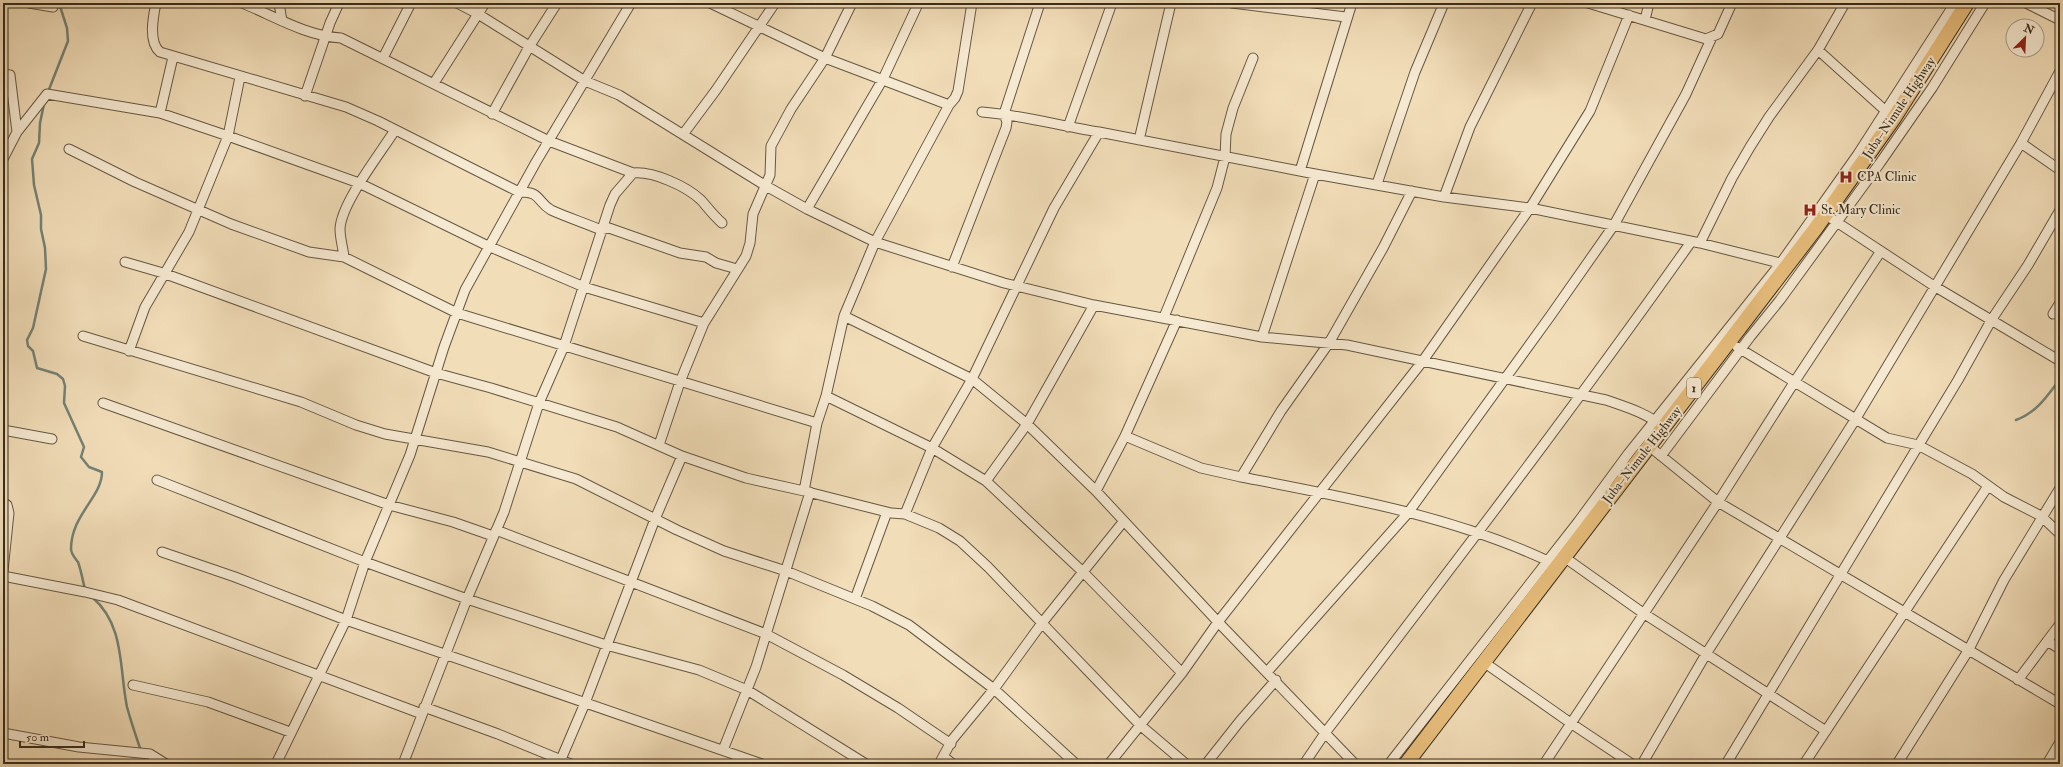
<svg xmlns="http://www.w3.org/2000/svg" width="2063" height="767" font-family="'IM FELL Double Pica',serif">
	<style>
		.lines { fill: none; stroke-linecap: round; stroke-linejoin: round }
		.stream { stroke: #738275; stroke-width: 2.5 }
		.street-casing { stroke: #665843; stroke-width: 11 }
		.primary-casing { stroke: #382c1c; stroke-width: 16 }
		.street { stroke: #f6e9d1; stroke-width: 9 }
		.primary { stroke: #e8be7c; stroke-width: 14 }
		.labels { text-anchor: middle; dominant-baseline: central; stroke-width: 4; stroke-linejoin: round; paint-order: stroke }
		.shield { fill: #f6e9d1; stroke: #716552; stroke-width: 1 }
		.shield-label { font-size: 12px; font-weight: bold; fill: #382c1c }
		.street-label { font-size: 13px; fill: #382c1c; stroke: #f6e9d1 }
		.poi-label { font-size: 13px; fill: #382c1c; stroke: #f6e9d1; text-anchor: start }
	</style>
	<rect width="100%" height="100%" fill="#f1ddb8"/>
	<filter id="stains"><feTurbulence type="fractalNoise" baseFrequency=".005" numOctaves="4"/><feColorMatrix values="0 0 0 0 .2 0 0 0 0 .09 0 0 0 0 .02 0 0 0 .5 -.17"/></filter>
	<radialGradient id="worn" r=".72"><stop offset=".6" stop-color="#630" stop-opacity="0"/><stop offset="1" stop-color="#630" stop-opacity=".3"/></radialGradient>
	<g class="lines">
		<path class="stream" d="M48 92 68 41 67 28 59 3
			M44 104 40 123 39 143 32 159 34 185 41 215V229L45 248 46 269 33 328 27 340 28 346 33 351 37 368 57 374 63 379 65 386 64 403 84 447 81 457 89 467 102 472C102 497 71 515 71 549 71 554 75 558 78 562 81 570 83 581 85 590
			M2016 420C2035 413 2045 399 2057 383L2060 384
			M92 597C125 625 119 668 127 707 131 722 136 736 141 751
			M151 757 152 764"/>
		<g class="street-casing">
			<path id="street" d="M29 3 53 7
				M156 3C153 17 148 42 160 52L346 107 378 121 519 192C541 191 537 202 551 210 566 217 585 223 601 230L609 228 680 253 706 257 716 263 737 269
				M242 3C274 16 306 36 341 38L549 141 633 173
				M279 3 282 21
				M457 3 478 14 585 81 619 95 766 186 807 209 875 242 1004 283 1094 305 1262 337 1347 345 1606 400C1626 407 1647 413 1663 427
				M710 3 825 58 949 105
				M972 3 958 91 955 98 949 105 875 242 844 316 826 396 817 423 804 491 891 513 905 514 939 528 960 541 988 567 1140 725 1186 764
				M1232 3 1346 17
				M1588 3 1706 39 1718 34 1732 3
				M2026 3 2060 20
				M1645 20 1649 3
				M1818 50 1888 113
				M383 58 411 3
				M3 74 10 75 17 132 47 94 160 113 228 136 359 183 488 246 584 287 704 323
				M434 83 485 3
				M305 96 330 23 339 3
				M982 112C1022 115 1060 126 1099 132L1315 174 1444 197 1530 208 1700 243 1784 264
				M160 113 173 57
				M492 114 529 47 557 3
				M1068 127 1112 3
				M684 133 716 90 775 3
				M1139 140 1171 3
				M2021 143 2060 170
				M69 149 135 182 231 224 309 252 344 257 457 313 817 423
				M3 159 17 132
				M1300 171 1352 3
				M1377 184 1415 72 1444 3
				M1412 191 1383 248 1329 343 1281 411 1241 477C1345 497 1452 516 1548 561
				M1444 197 1470 127 1532 3
				M807 209 883 79 918 4
				M1832 219 1934 286 2060 361
				M1700 243 1732 178 1750 147 1769 117 1818 50 1845 3
				M344 257C343 248 340 238 340 229 341 203 380 154 395 130
				M125 262 163 273 436 373 491 388 617 427 682 456
				M952 267 1006 128 1007 122 1004 114 1040 3
				M1094 305 1027 424 986 481 1084 573 1182 673
				M2053 314 2060 303
				M844 316 972 379 1027 424 1096 491 1218 622 1355 764
				M1164 317 1217 188 1225 157 1226 134 1233 108 1253 58
				M83 336 301 402 356 425 385 434 488 452 576 479 677 530 724 551 786 571 872 606 909 625 994 689 1076 764
				M1262 337 1315 174
				M1737 347 1887 438 1918 445 1972 474 2004 497 2041 516 2060 534
				M129 351 145 307 189 232 228 136 240 77
				M826 396 932 448 986 481
				M103 403 389 505 453 522 493 536
				M3 430 52 439
				M1125 436 1201 468 1241 477
				M659 445 680 382 704 323 746 256 750 243 753 214 770 175 771 146 791 109 825 58 852 3
				M1649 446 1718 502 2060 704
				M1661 456 1750 337 1780 300 1880 163 1932 88 1985 3
				M157 480 365 562 467 599 606 645 699 670 747 690 866 764
				M1096 491 1125 436 1177 320
				M3 502 7 505 9 513 3 571
				M905 514 932 448 972 379 1054 208 1099 132
				M496 530 766 634 843 675 898 708 951 744
				M162 552 235 577 346 620 762 764
				M1564 557 1643 613 1826 731
				M3 576 85 592 118 600 422 714
				M855 599 887 512
				M2047 641 2060 649
				M1485 663 1572 724 1632 764
				M1267 672 1408 513 1551 315 1614 225 1686 94 1712 37
				M2018 680 2060 624
				M133 685 208 702 290 732
				M424 707 498 734 571 764
				M3 733 79 747 150 754 166 764
				M723 750 756 667 810 492
				M944 757 953 764
				M276 764 346 620 365 562 410 455 444 347 465 290 536 162 631 3
				M403 764 467 599 504 512 539 403 564 346 610 205 615 194 633 173C653 171 686 186 701 200 708 208 714 216 722 223
				M559 764 585 703 655 519 682 456 746 478 804 491
				M939 764 952 740 994 689 1042 623 1123 522
				M1109 764 1182 673 1218 622 1422 362 1530 208 1590 111 1629 15
				M1206 764 1240 721 1276 680
				M1304 764 1325 733C1449 571 1573 409 1691 242
				M1389 764 1578 522 1628 454 1780 264 1858 154 1955 3
				M1544 764 1718 502 1795 381 1881 251
				M1642 764 1706 654 1855 420 2021 143 2060 71
				M1726 764 1958 380 1992 319 2028 265 2060 210
				M1804 764 1988 486
				M1897 764 1968 651 2004 580 2060 488
				M2047 764 2060 742"/>
		</g>
		<g class="primary-casing">
			<path id="primary" d="M1406 764 1816 228 1894 118 1967 3"/>
		</g>
		<use href="#street" class="street"/>
		<use href="#primary" class="primary"/>
	</g>
	<defs>
		<g id="hospital-bare" transform="scale(1.08)"><path d="M-5-5h3v3.5h4V-5h3V5h-3V1.5h-4V5h-3Z" fill="#8f2418" stroke="#f6e9d1" stroke-width="2.5" paint-order="stroke"/></g>
	</defs>
	<g fill-rule="evenodd">
		<use href="#hospital-bare" x="1846" y="177"/>
		<use href="#hospital-bare" x="1810" y="210"/>
	</g>
	<g class="labels">
		<rect class="shield" x="1687" y="378" width="14" height="20" rx="3"/>
		<g class="shield-label">
			<text x="1694" y="388">1</text>
		</g>
		<g class="street-label">
			<text transform="translate(1899 108) rotate(-56)">Juba–Nimule Highway</text>
			<text transform="translate(1642 455) rotate(-52)">Juba–Nimule Highway</text>
		</g>
		<g class="poi-label">
			<text x="1857" y="177">CPA Clinic</text>
			<text x="1821" y="210">St. Mary Clinic</text>
		</g>
	</g>
	<rect width="2063" height="767" fill="none" stroke="#f1ddb8" stroke-width="16"/>
	<rect x="4" y="4" width="2055" height="759" fill="none" stroke="#382c1c" stroke-width="2"/>
	<rect x="8" y="8" width="2047" height="751" fill="none" stroke="#382c1c"/>
	<g transform="translate(2025 38) rotate(24)"><circle r="19" fill="#f6e9d1" stroke="#aa9d89"/>
	<path d="M0-3L7 15L0 10L-7 15Z" fill="#8f2418"/>
	<text y="-6" font-size="11" font-weight="bold" text-anchor="middle" fill="#382c1c">N</text>
	</g>
	<path d="M20 741v6h64v-6" fill="none" stroke="#382c1c" stroke-width="2"/>
	<text x="26" y="741" font-size="12" fill="#382c1c" stroke="#f6e9d1" stroke-width="3" paint-order="stroke">50 m</text>
	<rect width="100%" height="100%" filter="url(#stains)"/>
	<rect width="100%" height="100%" fill="url(#worn)"/>
</svg>
